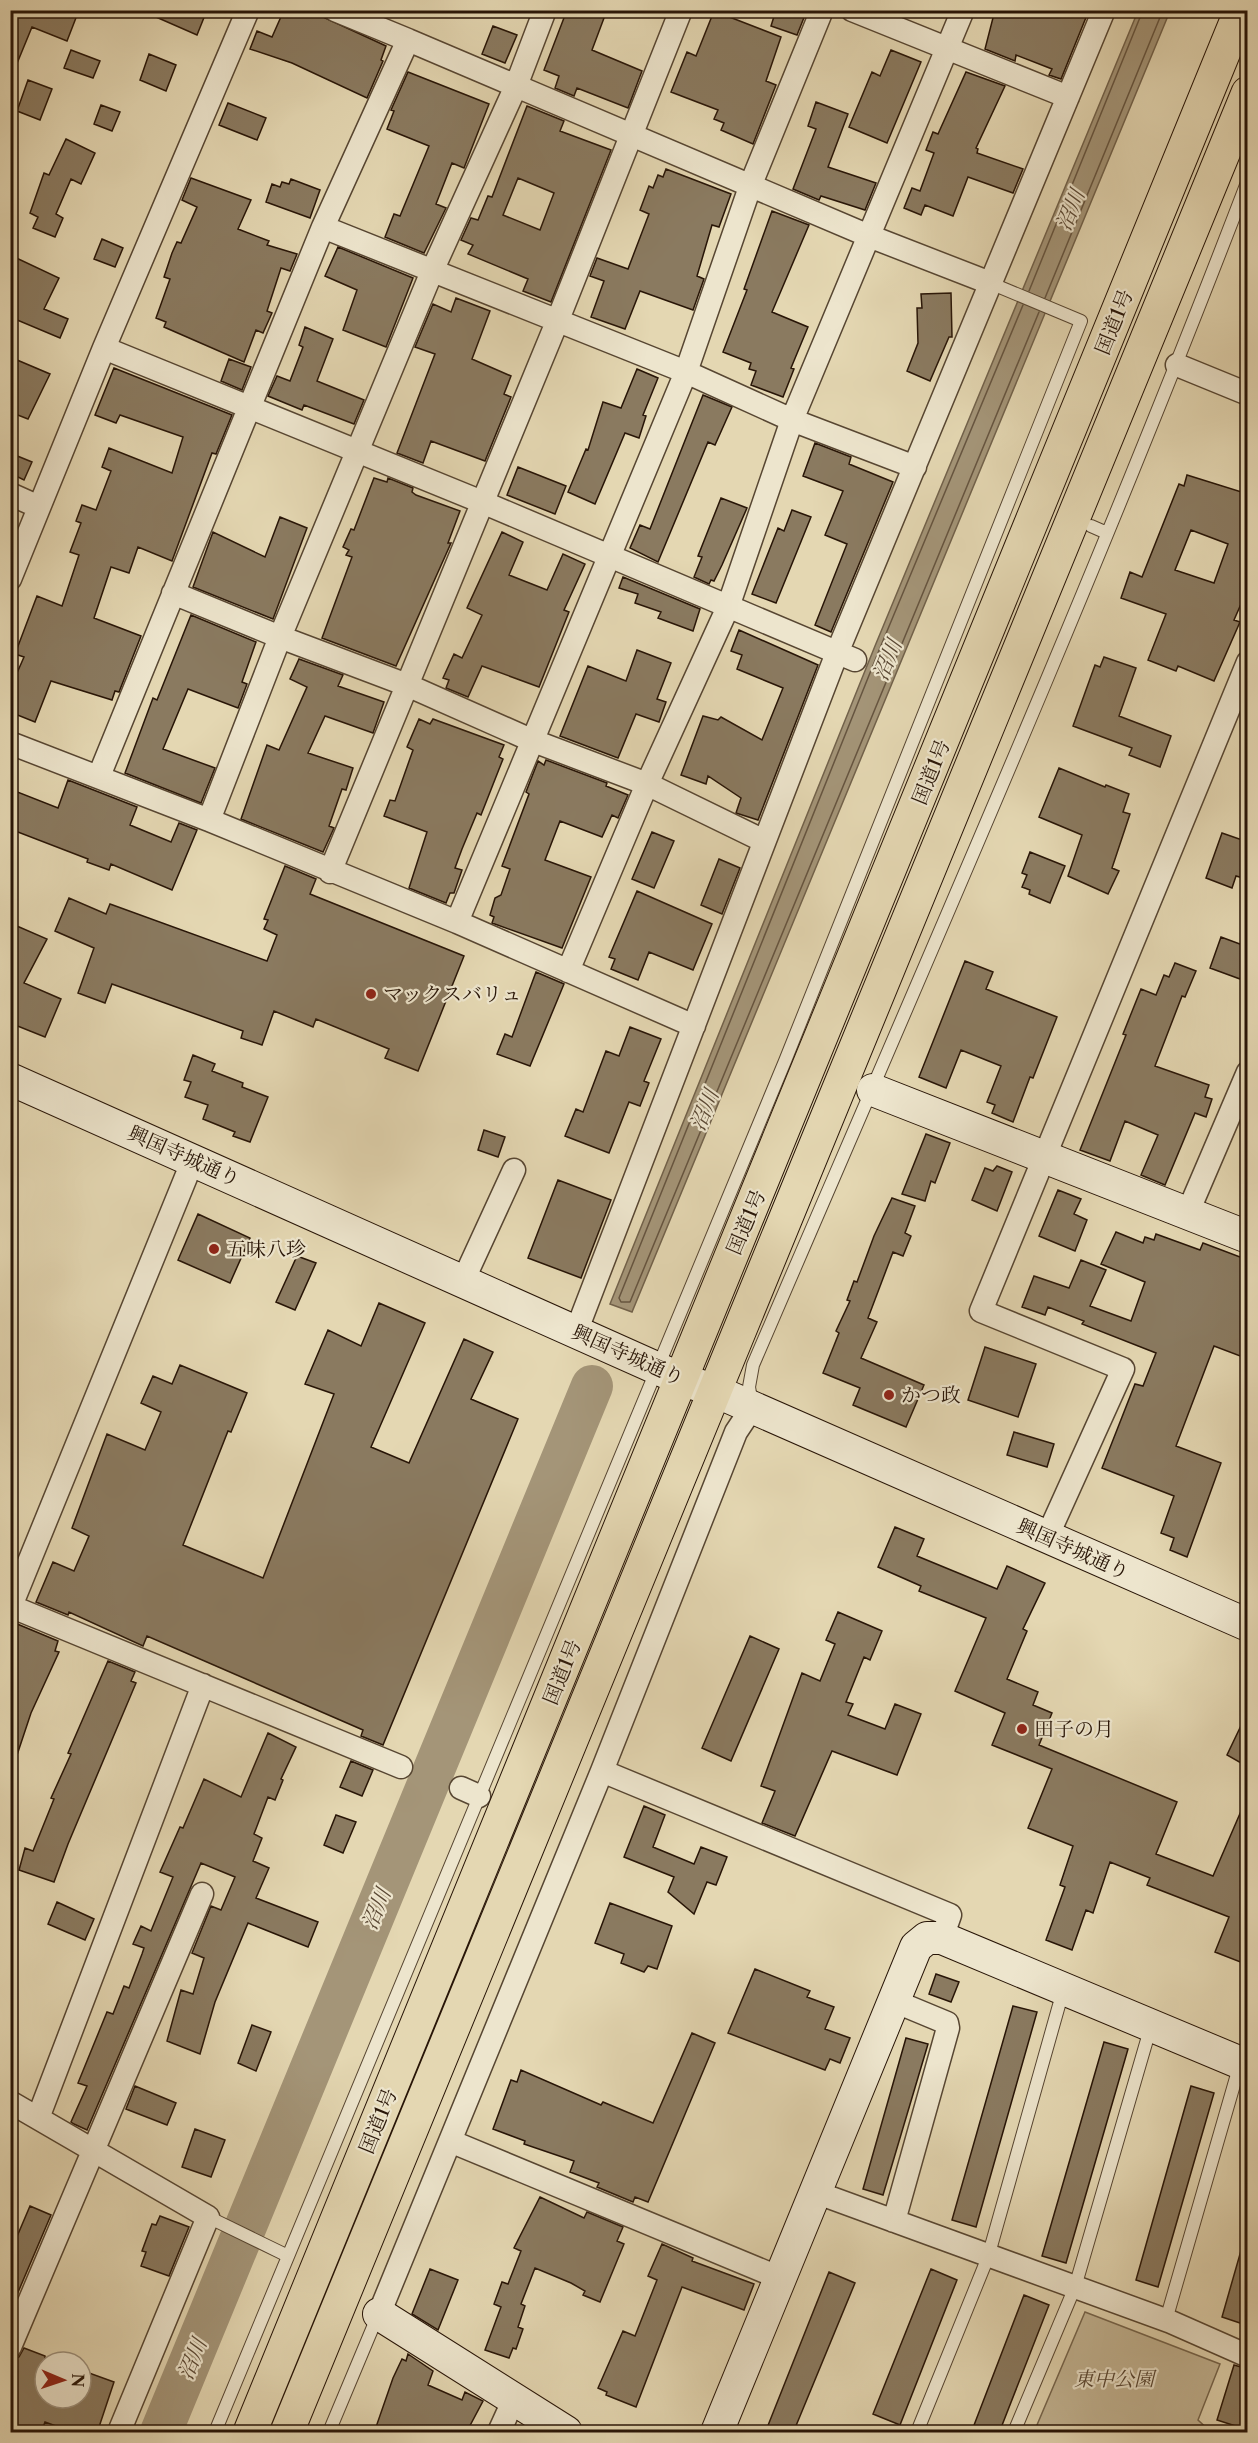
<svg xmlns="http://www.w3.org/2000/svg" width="1258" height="2443" font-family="'Libre Caslon Text','Noto Serif JP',serif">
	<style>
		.green { fill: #c4b695; stroke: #76664e; stroke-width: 1.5 }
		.water { fill: #a49578; stroke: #72624b; stroke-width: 1.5 }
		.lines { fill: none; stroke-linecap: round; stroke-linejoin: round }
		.shore { stroke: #665540; stroke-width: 1.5 }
		.river { stroke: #a49578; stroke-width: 42 }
		.building { fill: #8a7a60; stroke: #281507; stroke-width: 1.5; fill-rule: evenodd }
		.lane-casing { stroke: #574632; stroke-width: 14 }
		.street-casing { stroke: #574632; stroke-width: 25 }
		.secondary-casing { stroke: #281507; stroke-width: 34 }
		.highway-casing { stroke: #281507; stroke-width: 35 }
		.lane { stroke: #ede5cd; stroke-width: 12 }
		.street { stroke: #ede5cd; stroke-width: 22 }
		.secondary { stroke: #ede5cd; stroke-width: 32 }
		.highway { stroke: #e4d7b2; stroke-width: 33 }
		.poi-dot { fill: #8f2418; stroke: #ede5cd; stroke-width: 2 }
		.labels { text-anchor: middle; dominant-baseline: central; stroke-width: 4.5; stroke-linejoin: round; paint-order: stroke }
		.street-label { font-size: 20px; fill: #281507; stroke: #ede5cd }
		.poi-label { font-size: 20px; fill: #281507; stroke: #ede5cd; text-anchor: start }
		.park-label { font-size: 20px; font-style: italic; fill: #574532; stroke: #ede5cd }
		.water-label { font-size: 21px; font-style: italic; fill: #5a4834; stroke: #ede5cd }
	</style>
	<rect width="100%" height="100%" fill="#e4d7b2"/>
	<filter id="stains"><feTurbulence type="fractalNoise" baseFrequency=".00333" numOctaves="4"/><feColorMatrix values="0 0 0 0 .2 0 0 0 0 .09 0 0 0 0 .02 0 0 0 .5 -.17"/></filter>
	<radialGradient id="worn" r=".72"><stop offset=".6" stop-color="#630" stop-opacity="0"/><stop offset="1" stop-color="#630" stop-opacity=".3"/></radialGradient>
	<path class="green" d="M1085 2312 1220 2364 1198 2420 1211 2432H1034Z"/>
	<path class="water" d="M1138 11H1170L632 1312 610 1304 875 646Z"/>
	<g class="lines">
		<path class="shore" d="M1029 291 1143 10
			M1045 298 1163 10
			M1023 305 880 648 619 1298 621 1302H630L1039 312"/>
		<path class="river" d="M161 2432 592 1386"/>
	</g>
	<path class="building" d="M10 10H79L67 41 32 27 11 78Z
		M140 10H207L197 35Z
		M284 10H308L386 46 381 60 383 61 367 98 292 63 250 49 257 31 272 37Z
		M567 10H607L592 50 642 71 628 108 577 88 574 96 555 88 559 76 544 70Z
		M776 10H807L797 35 771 26Z
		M995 10H1089L1061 79 1049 75 1052 69 1016 55 1015 61 985 49Z
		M714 11 781 37 766 81 776 85 753 144 721 130 724 123 714 119 718 110 671 92 687 52 696 56Z
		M493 26 517 35 505 63 482 54Z
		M71 50 100 61 93 78 64 68Z
		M891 50 921 62 887 143 849 127 872 72 880 76Z
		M149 54 176 65 166 91 140 80Z
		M408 72 489 104 464 168 452 163 436 204 446 208 424 253 385 237 394 214 400 216 429 146 387 129 394 111 391 110Z
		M966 72 1005 86 976 148 978 149 977 153 1023 169 1013 193 968 177 953 216 925 205 921 215 904 208 912 188 920 191 934 153 926 150 933 132 938 134Z
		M28 80 52 89 40 120 17 111Z
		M816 102 848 114 828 167 876 183 865 210 821 196 819 200 793 189 816 129 808 126Z
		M228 103 266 118 257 140 219 125Z
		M101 105 120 112 112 131 94 124Z
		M527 106 564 121 560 131 611 150 551 302 523 291 528 279 468 254 473 245 461 240 471 218 478 220 488 196 492 197ZM518 178 554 193 540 230 503 215Z
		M66 139 95 153 81 184 71 179 56 214 63 218 55 237 33 228 38 217 30 213 44 173 49 175Z
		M666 169 731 194 719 227 712 225 697 276 704 279 693 310 640 291 625 329 591 317 604 281 590 276 597 258 628 269 649 214 640 210 649 186 653 188 658 175 663 177Z
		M191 178 251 200 238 229 269 241 267 245 297 254 290 271 281 268 267 311 272 313 263 333 256 330 244 362 164 327 166 322 156 318 170 279 164 277 172 253 177 242 181 243 197 207 182 200Z
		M291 179 320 190 310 218 266 202 272 184 280 187 282 182 289 184Z
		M772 211 809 225 772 312 808 327 791 368 794 369 783 397 751 385 756 371 749 369 751 363 723 352 747 290 744 289Z
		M102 239 123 248 115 267 94 259Z
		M338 247 413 278 386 347 343 330 357 290 325 276Z
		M10 255 59 278 44 309 68 319 60 338 10 317Z
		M951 293 952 337H949L930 381 907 371 918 343 917 308H922L921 294Z
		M456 298 490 311 472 359 511 376 504 394 511 397 485 461 431 441 423 463 397 453 435 354 415 347 433 304 451 312Z
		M305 327 333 339 317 381 364 400 354 424 304 405 302 410 268 396 277 376 290 381 303 347 299 345Z
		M10 357 50 374 28 419 10 412Z
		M229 359 251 367 242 390 221 381Z
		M114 368 232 415 216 454 212 453 172 561 138 547 129 573 111 567 94 618 141 636 119 692 115 691 112 700 51 681 35 722 10 712V689L24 657 15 654 37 596 62 606 79 555 70 552 81 523 76 521 82 505 96 510 111 471 102 467 109 448 172 473 183 437 120 415 116 423 95 415Z
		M637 369 658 378 643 415 646 416 639 438 625 433 595 504 568 492 586 449 588 450 603 402 621 408Z
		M703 395 732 407 715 445 708 442 658 562 630 548 640 525 650 529Z
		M815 443 851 457 849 464 893 482 831 632 815 625 847 544 825 535 843 491 803 476Z
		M10 453 32 462 24 480 10 473Z
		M518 467 566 486 555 514 507 495Z
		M1187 475 1248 494V588L1234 620 1240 622 1214 681 1178 666 1176 671 1148 660 1166 614 1121 598 1130 572 1142 577 1179 484 1184 486ZM1191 530 1228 544 1214 583 1175 570Z
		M374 478 387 482 388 478 413 488 412 492 416 495 460 511 448 543H451L396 666 322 638 352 557 346 555 349 550 343 547 351 529 354 530Z
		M721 498 747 508 722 565 714 581 711 580 709 584 694 577 702 557 698 556Z
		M792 510 811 517 776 603 752 594 778 528 784 531Z
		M280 517 307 528 273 619 193 587 213 532 265 557Z
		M502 532 523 542 509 575 547 590 563 554 585 564 564 610 569 612 539 687 482 666 468 697 446 688 449 680 443 678 454 654 462 658 482 615 467 608Z
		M623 577 700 609 693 631 658 618 661 612 635 603 638 594 619 588Z
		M191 615 256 642 242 682 247 684 238 708 188 689 163 749 215 768 201 803 125 773 153 698 157 700Z
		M739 630 818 665 758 820 736 813 741 798 708 776 706 784 681 775 703 716 718 720 721 717 762 740 783 688 737 669 742 655 731 651Z
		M637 650 671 663 657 699 666 702 659 722 636 714 618 758 560 736 588 666 626 681Z
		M1104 657 1136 668 1119 716 1171 736 1160 767 1129 755 1132 748 1073 726 1095 665 1100 667Z
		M299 659 343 675 338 686 384 702 373 733 325 716 308 753 353 768 346 790 342 789 329 826 334 828 323 852 241 819 267 745 279 750 307 687 290 679Z
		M419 719 430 724 433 719 504 745 499 757 503 759 481 815 477 813 462 849 455 868 462 870 454 893H450L446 903 409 888 427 832 384 816 390 800 395 801 413 750 407 747Z
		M546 760 607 783 606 786 628 795 618 818 612 815 602 837 560 821 545 860 591 877 562 948 492 923 494 917 490 915 495 898 501 895 510 869 502 866 529 794 526 792 538 761 544 765Z
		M1059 768 1105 787 1106 785 1129 794 1123 812 1130 814 1112 868 1119 871 1108 894 1068 876 1082 835 1039 817Z
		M68 780 137 807 130 825 171 842 179 823 197 830 172 890 111 864 109 870 87 862 88 859 10 829V789L58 808Z
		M652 832 674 841 654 888 632 879Z
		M1222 833 1248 842V865L1243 878 1236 876 1232 888 1206 878Z
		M1030 852 1065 866 1050 903 1029 894 1030 890 1022 887 1027 875 1022 873Z
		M719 859 740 868 722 914 701 905Z
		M285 866 316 879 310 894 464 956 418 1071 385 1058 389 1049 316 1019 313 1027 274 1011 262 1045 241 1038 243 1031 112 984 105 1003 78 993 94 948 55 931 69 898 106 914 110 904 267 961 277 935 264 929 268 920 264 919Z
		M637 891 712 924 693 970 649 952 638 980 611 969 615 959 609 957Z
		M10 923 47 939 24 983 61 999 45 1037 10 1023Z
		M1221 937 1248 947V960L1240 979 1210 968Z
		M965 961 993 972 986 989 1057 1017 1033 1078 1030 1077 1013 1122 992 1113 995 1105 987 1102 1001 1066 961 1050 946 1088 919 1077Z
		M1175 963 1196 971 1185 997 1182 996 1155 1066 1209 1085 1205 1097 1212 1099 1206 1117 1195 1113 1165 1185 1141 1175 1158 1135 1125 1121 1110 1161 1080 1150 1126 1035 1123 1034 1141 989 1156 995 1164 975 1169 977Z
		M536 972 564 984 530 1066 497 1054 505 1034 512 1037Z
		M630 1027 661 1039 644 1081 649 1083 640 1106 629 1102 609 1153 565 1136 576 1109 583 1112 606 1051 619 1056Z
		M193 1055 215 1064 212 1071 243 1083 242 1087 268 1097 250 1142 233 1136 235 1132 203 1119 208 1105 185 1097 191 1082 184 1080Z
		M484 1130 505 1137 498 1157 478 1150Z
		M926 1134 950 1143 935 1183 931 1181 925 1201 902 1194Z
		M997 1166 1012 1172 997 1211 972 1200 985 1168 993 1171Z
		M558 1180 611 1200 581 1278 528 1258Z
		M1058 1190 1081 1199 1074 1214 1087 1220 1075 1251 1039 1236Z
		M892 1198 915 1206 905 1233 911 1236 903 1256 893 1252 868 1318 877 1322 861 1358 924 1385 906 1427 853 1405 860 1388 823 1373 839 1333 836 1331 850 1301 847 1300 854 1281 857 1282 874 1236Z
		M198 1214 250 1238 230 1283 178 1260Z
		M1116 1232 1143 1243 1145 1237 1154 1240 1156 1234 1200 1250 1203 1243 1248 1260V1359L1214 1346 1176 1446 1221 1463 1187 1557 1170 1550 1174 1538 1161 1533 1174 1496 1102 1468 1135 1384 1143 1386 1156 1353 1082 1324 1084 1321 1048 1307 1045 1315 1022 1307 1034 1276 1069 1288 1081 1260 1106 1270 1090 1306 1131 1321 1145 1282 1101 1264Z
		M297 1256 316 1263 295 1310 276 1302Z
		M379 1303 425 1323 371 1447 409 1463 464 1339 493 1352 471 1399 518 1419 383 1745 361 1736 363 1730 147 1636 143 1646 69 1612 68 1615 36 1602 53 1562 74 1571 89 1536 72 1528 107 1434 145 1450 161 1412 141 1403 153 1376 172 1384 180 1365 247 1393 231 1432 228 1431 183 1545 263 1578 334 1394 305 1384 328 1330 361 1346Z
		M985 1347 1036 1364 1018 1417 968 1400Z
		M1014 1432 1054 1444 1047 1467 1007 1455Z
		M895 1527 924 1539 917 1556 997 1589 1007 1566 1045 1583 1023 1629 1027 1631 1007 1679 1038 1692 1033 1705 1052 1713 1039 1745 1177 1802 1156 1854 1213 1876 1248 1795V1965L1215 1952 1229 1917 1147 1885 1150 1878 1110 1862 1093 1913 1086 1910 1072 1950 1046 1940 1065 1887 1060 1885 1073 1846 1028 1828 1052 1769 992 1745 1005 1713 955 1691 986 1618 919 1591 921 1586 878 1567Z
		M838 1612 882 1631 870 1660 864 1657 846 1702 853 1704 848 1715 885 1729 895 1704 921 1714 897 1775 832 1751 795 1836 762 1823 775 1791 761 1786 802 1673 820 1681 835 1644 826 1640Z
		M10 1621 58 1641 55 1651 59 1652 31 1713 14 1764 10 1763Z
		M750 1636 779 1649 731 1761 702 1748Z
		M108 1661 135 1672 131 1681 136 1683 68 1844 54 1882 19 1870 25 1848 33 1851 54 1799 51 1798 71 1754 68 1753Z
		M1248 1711V1767L1227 1755Z
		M268 1733 296 1747 281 1779 283 1780 275 1800 268 1797 254 1834 262 1838 253 1861 269 1868 256 1898 318 1922 308 1947 248 1923 215 2002 200 2054 167 2041 181 1990 193 1994 204 1958 192 1953 211 1906 221 1910 235 1877 201 1863 87 2130 74 2124 71 2122 87 2086 78 2083 107 2012 113 2014 124 1986 129 1988 142 1954 144 1948 133 1944 141 1926 151 1931 173 1877 160 1872 180 1827 183 1828 204 1779 241 1797Z
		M351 1761 373 1770 362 1796 340 1787Z
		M644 1806 665 1815 653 1847 694 1864 701 1847 727 1857 716 1885 707 1882 694 1914 668 1892 674 1877 624 1857Z
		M336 1815 356 1822 343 1853 324 1845Z
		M57 1902 94 1919 85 1940 48 1924Z
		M610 1903 672 1926 657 1969 648 1966 644 1972 621 1963 624 1954 595 1943Z
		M755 1969 810 1991 807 1997 834 2007 825 2029 850 2038 840 2063 830 2059 825 2070 728 2033Z
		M936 1974 959 1982 951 2002 929 1994Z
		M1013 2006 1037 2012 976 2227 952 2220Z
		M252 2025 271 2032 256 2071 238 2063Z
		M692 2033 715 2043 648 2202 635 2197 633 2202 597 2187 599 2183 570 2172 574 2161 524 2144 525 2141 493 2129 511 2080 517 2082 521 2070 601 2105 603 2102 653 2123Z
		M906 2038 928 2044 883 2195 863 2189Z
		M1104 2042 1128 2049 1066 2263 1042 2256Z
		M135 2086 176 2103 167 2125 126 2109Z
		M1191 2086 1214 2093 1158 2287 1136 2280Z
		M195 2129 225 2140 211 2177 182 2167Z
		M540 2197 584 2218 587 2212 623 2227 617 2241 624 2244 600 2302 583 2295 585 2291 571 2283 535 2268 521 2304 525 2306 518 2327 523 2329 516 2349 513 2348 509 2358 485 2350 501 2307 494 2304 502 2282 508 2284 521 2251 514 2248Z
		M30 2206 51 2215 10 2311V2253Z
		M160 2216 189 2227 169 2276 141 2266 146 2252 142 2251 152 2224 156 2225Z
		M662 2244 693 2258 692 2261 754 2284 744 2310 682 2287 636 2407 606 2395 607 2392 598 2388 623 2331 635 2336 657 2280 648 2276Z
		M1242 2247 1248 2248V2309L1243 2324 1222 2317Z
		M430 2269 458 2280 438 2330 412 2314Z
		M931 2269 957 2280 900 2425 873 2414Z
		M829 2272 855 2283 793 2433H765Z
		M1024 2295 1049 2305 999 2433H971Z
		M24 2348 45 2356V2398H81V2370L114 2382 97 2433H75L45 2422 41 2433H26L10 2426V2360L19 2357Z
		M408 2354 433 2371 428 2385 462 2400 465 2392 483 2401 466 2433H390L376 2427 393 2378 402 2359 406 2361Z
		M1234 2365 1248 2369V2430L1217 2420Z"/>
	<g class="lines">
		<g class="lane-casing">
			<path id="lane" d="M1091 526 1107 533
				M752 1405 749 1387 753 1365C922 972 1095 580 1248 180
				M208 2217 288 2256
				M1166 2320 1240 2064
				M215 2432 785 1061 1081 321 990 283
				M329 2432 378 2315
				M917 2432 988 2257 1063 1991
				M1014 2432 1075 2287 1151 2026"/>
		</g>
		<g class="street-casing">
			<path id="street" d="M335 10 408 40
				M852 10 1068 97
				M323 227 686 372 792 420 915 467
				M104 348 482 502 855 660
				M1177 365 1248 394
				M10 494 39 507
				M10 579 104 348 248 10
				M173 593 280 637 407 685 531 740 647 784 764 841
				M10 743 209 820 457 922 694 1026
				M99 776 323 227 408 40 869 236 990 283
				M209 820 280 637 433 269 516 86 545 10
				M330 872 557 322 681 10
				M457 922 686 372 751 184 822 10
				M568 971 647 784 728 607 792 420 963 10
				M1188 1212 1248 1072
				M463 1281 514 1170
				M576 1332 837 653 1104 10
				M1047 1537 1123 1369 981 1311 1248 662
				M10 1606 401 1767
				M11 1606 193 1160
				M602 1771 950 1915 942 1938
				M461 1788 479 1796
				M894 2001 947 2023 948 2028 894 2221
				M10 2102 208 2217 119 2432
				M38 2118 203 1685
				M450 2141 780 2278
				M815 2192 1171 2322 1248 2356
				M379 2314 602 1771 736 1432 752 1408
				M10 2347 202 1894
				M499 2432 514 2399"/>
		</g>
		<g class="secondary-casing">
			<path id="secondary" d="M10 1079 681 1379 715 1391 1248 1625
				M873 1090 1248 1237
				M379 2314 566 2432
				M717 2432 916 1947 927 1938H942L1248 2066"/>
		</g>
		<g class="highway-casing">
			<path id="highway" d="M250 2432C582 1626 912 819 1241 10
				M287 2432 1248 93"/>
		</g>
		<use href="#lane" class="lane"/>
		<use href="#street" class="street"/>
		<use href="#secondary" class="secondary"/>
		<use href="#highway" class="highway"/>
	</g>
	<g class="poi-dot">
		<circle cx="371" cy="994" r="6"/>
		<circle cx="214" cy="1249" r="6"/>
		<circle cx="889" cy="1395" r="6"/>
		<circle cx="1022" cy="1729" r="6"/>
	</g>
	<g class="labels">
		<g class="street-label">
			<text transform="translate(1114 322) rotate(-68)">国道1号</text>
			<text transform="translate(931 772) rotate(-68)">国道1号</text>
			<text transform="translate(184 1156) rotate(24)">興国寺城通り</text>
			<text transform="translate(746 1222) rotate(-67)">国道1号</text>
			<text transform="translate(628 1355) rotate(24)">興国寺城通り</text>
			<text transform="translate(1073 1549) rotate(24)">興国寺城通り</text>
			<text transform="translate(562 1672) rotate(-68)">国道1号</text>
			<text transform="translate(378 2121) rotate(-68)">国道1号</text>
		</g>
		<g class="poi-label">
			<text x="383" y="994">マックスバリュ</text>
			<text x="226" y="1249">五味八珍</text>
			<text x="901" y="1395">かつ政</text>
			<text x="1034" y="1729">田子の月</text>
		</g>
		<g class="park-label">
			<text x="1114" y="2379">東中公園</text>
		</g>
		<g class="water-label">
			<text transform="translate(1070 210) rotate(-68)">沼川</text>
			<text transform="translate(887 660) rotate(-68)">沼川</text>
			<text transform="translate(704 1110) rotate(-68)">沼川</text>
			<text transform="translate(376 1909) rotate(-68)">沼川</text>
			<text transform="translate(192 2359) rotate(-68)">沼川</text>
		</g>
	</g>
	<rect width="1258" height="2443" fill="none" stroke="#e4d7b2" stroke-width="36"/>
	<rect x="12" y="12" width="1234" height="2419" fill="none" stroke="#281507" stroke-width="3"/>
	<rect x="18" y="18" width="1222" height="2407" fill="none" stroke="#281507" stroke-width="1.5"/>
	<g transform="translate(63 2380) rotate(92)"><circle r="28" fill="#ede5cd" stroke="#9e927e" stroke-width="1.5"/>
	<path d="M0-4.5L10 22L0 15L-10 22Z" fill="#8f2418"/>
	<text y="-9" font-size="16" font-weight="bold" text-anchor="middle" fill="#281507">N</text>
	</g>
	<rect width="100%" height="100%" filter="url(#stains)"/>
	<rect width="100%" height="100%" fill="url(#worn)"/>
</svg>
